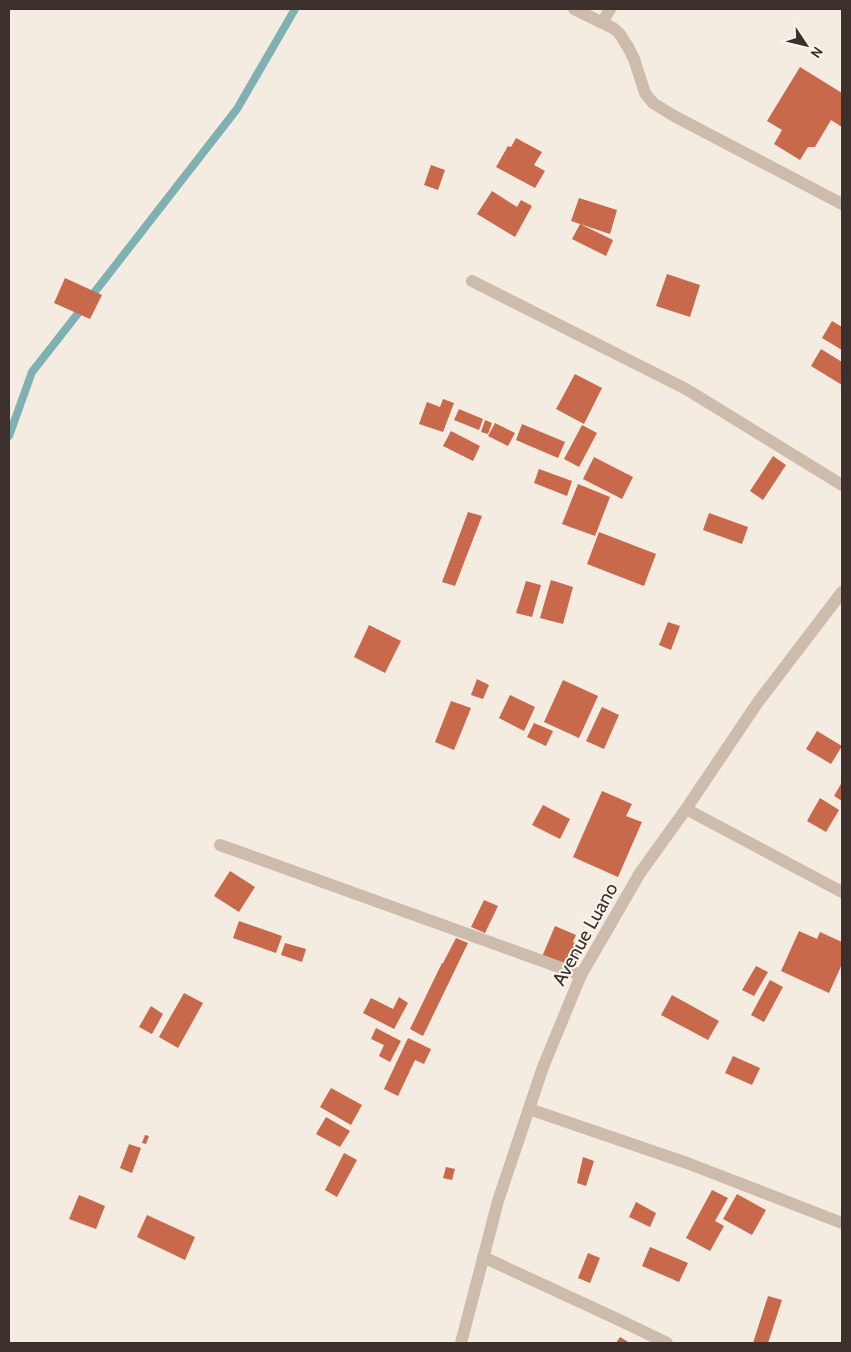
<svg xmlns="http://www.w3.org/2000/svg" width="851" height="1352" font-family="Cabin,sans-serif">
	<style>
		.lines { fill: none; stroke-linecap: round; stroke-linejoin: round }
		.stream { stroke: #7fb0b2; stroke-width: 8 }
		.building { fill: #c8694b }
		.street { stroke: #cdbbac; stroke-width: 12 }
		.labels { text-anchor: middle; dominant-baseline: central; stroke-width: 4; stroke-linejoin: round; paint-order: stroke }
		.street-label { font-size: 19px; fill: #3b302b; stroke: #fbf5ee }
	</style>
	<rect width="100%" height="100%" fill="#f4ebe1"/>
	<g class="lines">
		<path class="stream" d="M90 298 237 109 295 9
			M9 436 32 372 83 307"/>
	</g>
	<path class="building" d="M800 67 842 93V127L831 120 815 147H808L800 160 774 144 782 130 767 121Z
		M516 138 542 152 534 165 545 171 535 188 496 167 508 146 511 147Z
		M431 165 445 170 438 190 424 185Z
		M492 191 517 207 521 200 532 206 515 237 477 214Z
		M579 198 617 210 610 234 571 221Z
		M580 224 613 240 606 256 572 239Z
		M667 274 700 285 690 317 656 306Z
		M65 278 102 295 90 319 54 303Z
		M832 321 842 327V350L822 338Z
		M821 349 842 362V385L811 366Z
		M575 374 602 388 584 424 556 409Z
		M443 399 454 403 443 432 419 424 427 402 440 407Z
		M459 409 483 419 479 430 454 420Z
		M485 420 492 423 488 434 481 432Z
		M495 423 515 433 508 446 488 436Z
		M522 424 565 442 558 458 516 440Z
		M582 425 597 433 579 467 564 459Z
		M451 431 480 446 473 461 443 446Z
		M773 456 786 465 763 500 750 491Z
		M594 457 633 477 622 499 583 479Z
		M539 469 572 481 567 496 534 483Z
		M578 484 610 497 595 536 562 524Z
		M468 512 482 516 455 586 442 582Z
		M709 513 748 527 742 544 703 530Z
		M599 532 656 554 644 586 587 564Z
		M551 580 573 587 563 624 540 618Z
		M526 581 541 585 532 617 516 613Z
		M668 622 680 626 671 650 659 645Z
		M369 625 401 641 385 673 354 657Z
		M477 679 489 685 483 699 471 695Z
		M563 680 598 696 579 738 544 722Z
		M510 695 535 707 524 731 499 718Z
		M451 701 471 708 454 750 435 742Z
		M602 707 619 715 604 749 586 741Z
		M534 723 553 731 546 746 527 737Z
		M817 731 842 746 831 764 806 749Z
		M842 782V801L834 796Z
		M602 791 632 804 626 816 642 822 618 877 573 857Z
		M820 798 839 810 826 832 807 821Z
		M543 805 570 819 560 839 532 825Z
		M230 871 255 887 239 912 214 896Z
		M484 900 498 906 485 933 471 927Z
		M239 921 282 936 276 953 233 938Z
		M555 926 576 935 573 942 582 946 571 972 541 959Z
		M799 931 817 939 820 932 842 942V964L829 993 781 971Z
		M456 938 468 943 423 1036 410 1029 442 963H443Z
		M285 943 306 949 302 962 281 955Z
		M756 966 768 972 754 996 742 990Z
		M770 980 783 987 764 1022 751 1015Z
		M184 993 203 1003 178 1048 159 1037Z
		M672 995 719 1021 708 1040 661 1015Z
		M399 997 408 1003 394 1029 363 1013 371 998 393 1009Z
		M151 1006 163 1014 152 1034 139 1027Z
		M376 1028 401 1041 390 1062 379 1056 384 1045 371 1039Z
		M408 1038 431 1049 424 1064 415 1060 398 1096 384 1089Z
		M733 1056 760 1068 752 1085 725 1073Z
		M331 1088 362 1105 351 1125 320 1107Z
		M326 1117 350 1131 340 1147 316 1134Z
		M145 1135 149 1136 146 1144 142 1143Z
		M129 1144 141 1148 132 1173 120 1168Z
		M344 1153 357 1160 337 1197 325 1190Z
		M583 1157 594 1161 586 1186 577 1183Z
		M446 1167 455 1169 452 1180 443 1178Z
		M712 1190 728 1198 715 1221 724 1226 710 1251 686 1238Z
		M737 1194 766 1210 752 1235 723 1219Z
		M79 1195 105 1206 96 1229 69 1219Z
		M636 1202 656 1213 650 1227 629 1217Z
		M147 1215 195 1237 185 1260 137 1237Z
		M650 1247 688 1263 679 1282 642 1266Z
		M588 1253 600 1258 590 1283 578 1278Z
		M768 1296 782 1300 768 1343H753Z
		M620 1337 630 1343H616Z"/>
	<g class="lines">
		<path class="street" d="M574 9 613 28 619 33 628 47 634 59 645 93 653 103 674 116 842 204
			M602 23 610 9
			M472 281 686 389 842 485
			M686 809 842 892
			M220 845 581 975
			M529 1109 687 1163 842 1223
			M483 1257 615 1318 667 1343
			M461 1343 498 1201 543 1067 581 975 640 873 686 809 758 702 842 592"/>
	</g>
	<g class="labels">
		<g class="street-label">
			<text transform="translate(585 934) rotate(-61)">Avenue Luano</text>
		</g>
	</g>
	<rect width="851" height="1352" fill="none" stroke="#3b302b" stroke-width="20"/>
	<g transform="translate(806 45) rotate(125)" stroke="#fbf5ee" stroke-width="4" paint-order="stroke">
	<path d="M0-4L9 19L0 12L-9 19Z" fill="#3b302b"/>
	<text y="-8" font-size="14" font-weight="bold" text-anchor="middle" fill="#3b302b">N</text>
	</g>
</svg>
